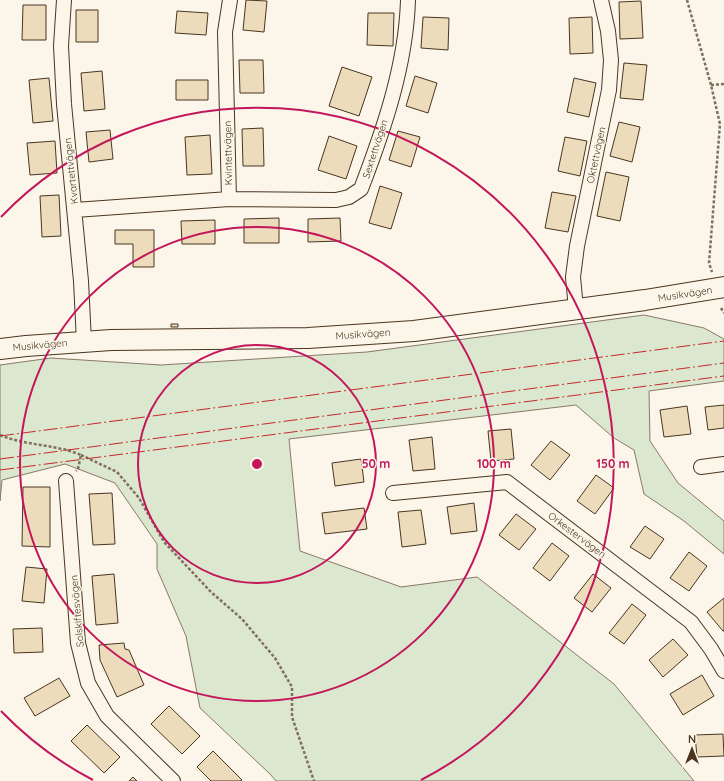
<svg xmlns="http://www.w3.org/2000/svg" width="724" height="781" font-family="Quicksand,sans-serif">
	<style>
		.green { fill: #dce7d0; stroke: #887966 }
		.building { fill: #ecdcbc; stroke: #4a3520 }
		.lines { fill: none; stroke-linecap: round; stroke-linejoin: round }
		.street-casing { stroke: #4a3520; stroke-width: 16 }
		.secondary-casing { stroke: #4a3520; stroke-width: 22 }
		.path { stroke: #7f6f5c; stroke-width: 2.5; stroke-dasharray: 3 2; stroke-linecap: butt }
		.street { stroke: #fbf6e9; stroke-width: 14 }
		.secondary { stroke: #fbf6e9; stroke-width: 20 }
		.power { stroke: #c62828; stroke-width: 1; stroke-dasharray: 14 3 2 3; stroke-linecap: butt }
		.ring { fill: none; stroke: #c2185b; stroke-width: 2 }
		.labels { text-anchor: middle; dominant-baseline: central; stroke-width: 3; stroke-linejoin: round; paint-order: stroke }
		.street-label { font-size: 10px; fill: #4a3520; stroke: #fbf6e9 }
		.centre { fill: #c2185b; stroke: #fbf6e9; stroke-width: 2 }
		.ring-label { font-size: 12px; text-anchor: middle; font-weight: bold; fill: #c2185b; stroke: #fbf6e9; stroke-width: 3; stroke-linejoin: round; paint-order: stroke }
	</style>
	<rect width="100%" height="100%" fill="#fbf6e9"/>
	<path class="green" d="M644 315 704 328 724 339V381L649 391 650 441 678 483 724 521V554L684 521 644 494 634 450 614 438 576 405 289 439 300 551 401 587 477 577 614 684 694 781H276L270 774 200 708 186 636 157 569V544L115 483 65 464 2 480 0 501V365L51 358 161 365 367 352Z"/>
	<path class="building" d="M246 0 267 1 264 32 243 30Z
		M641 1 643 38 620 39 619 2Z
		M23 5H46V40H22Z
		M76 10H98V42H76Z
		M177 11 208 13 206 35 175 33Z
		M368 13H394L393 46 367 45Z
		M423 17 449 18 448 50 421 48Z
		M592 17 593 53 570 54 569 18Z
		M239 60H263L264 93H240Z
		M624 63 647 65 643 100 620 98Z
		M342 67 372 77 359 116 329 106Z
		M102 71 105 109 84 111 81 73Z
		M415 76 437 83 428 113 406 106Z
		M49 78 53 121 33 123 29 80Z
		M574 78 596 83 589 117 567 112Z
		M176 80H208V100H176Z
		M619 122 640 127 632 162 610 156Z
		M263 128 264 166H243L242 129Z
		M110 130 113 159 89 162 86 132Z
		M398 131 420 137 411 167 389 160Z
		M210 135 212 174 187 175 185 137Z
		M329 136 357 146 346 179 318 170Z
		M565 137 587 141 580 176 558 171Z
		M55 141 57 173 30 175 27 143Z
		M606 172 629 177 620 221 597 216Z
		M380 186 402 193 391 229 369 223Z
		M552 192 576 196 568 232 545 228Z
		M59 195 61 236 42 237 40 196Z
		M279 218V243H244V219Z
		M340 218 341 241 308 242V219Z
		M215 220V244H182L181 221Z
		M115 230H154V267H133V244H115Z
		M171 324H178V327H171Z
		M724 405V428L708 430 705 407Z
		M687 406 691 434 664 437 660 410Z
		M511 429 514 459 491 461 488 431Z
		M432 437 435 469 413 471 409 440Z
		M551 441 570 455 550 480 531 465Z
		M361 459 364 482 335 486 332 463Z
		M596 475 614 488 595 514 577 501Z
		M23 487H50V547L22 546Z
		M112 493 115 544 93 545 89 494Z
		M474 503 477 531 451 534 447 507Z
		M364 508 367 529 325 534 322 513Z
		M421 510 426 544 402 547 398 512Z
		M516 514 536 529 519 550 499 535Z
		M645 526 664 539 650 559 630 547Z
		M552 543 569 556 550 581 533 568Z
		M689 552 707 566 689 591 670 578Z
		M26 567 47 569 44 603 22 601Z
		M114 574 118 623 96 625 92 576Z
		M593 574 611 588 592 612 574 598Z
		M724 598V631H723L707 612Z
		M632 604 646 615 624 644 609 633Z
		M42 628 43 652 14 653 13 629Z
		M673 639 688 655 663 677 649 660Z
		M124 643 125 649 129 650 144 685 117 697 100 660 99 645Z
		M702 675 714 696 683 715 670 694Z
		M59 678 70 696 35 716 24 698Z
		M169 706 200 736 182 754 151 724Z
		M87 725 120 757 104 773 71 741Z
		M723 734 724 756 697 757 695 735Z
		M213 751 242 780 240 781H211L197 767Z
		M133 777 137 781H129Z"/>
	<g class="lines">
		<g class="street-casing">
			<path id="street" d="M64 0 61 46 64 104 81 281 84 342
				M229 199 336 200 349 197 361 189C384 129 406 65 408 0
				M75 210 229 199 225 32 230 0
				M576 309 573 277 577 246 609 90 611 60 608 31 601 0
				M701 467 724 464
				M66 481 78 643 88 683 107 716 173 781
				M393 493 507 482 691 622 711 649 724 671"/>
		</g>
		<g class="secondary-casing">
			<path id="secondary" d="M0 349 26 346 111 340 308 338 414 331 645 300 724 287"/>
		</g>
		<path class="path" d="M687 0 711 85 720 124 709 263 712 272
			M711 85 724 84
			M721 308 724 313
			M0 435C26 446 55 444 81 455L78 469 76 471
			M81 455 117 472 139 498 164 542 211 592 242 619 275 658 292 687V717L314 781"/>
		<use href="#street" class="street"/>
		<use href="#secondary" class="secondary"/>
		<path class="power" d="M0 436 724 341
			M0 459 724 363
			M0 470 724 376"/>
	</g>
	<g class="ring">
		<circle cx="257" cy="464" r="119"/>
		<circle cx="257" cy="464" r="237"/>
		<path d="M93 780A356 356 0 0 1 1 711M1 217A356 356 0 1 1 421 780"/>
	</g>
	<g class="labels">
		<g class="street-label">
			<text transform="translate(375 149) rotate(-72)">Sextettvägen</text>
			<text transform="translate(228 153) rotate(-91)">Kvintettvägen</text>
			<text transform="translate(596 155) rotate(-78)">Oktettvägen</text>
			<text transform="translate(71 171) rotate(-96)">Kvartettvägen</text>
			<text transform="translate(685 294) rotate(-9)">Musikvägen</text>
			<text transform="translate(363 334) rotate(-4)">Musikvägen</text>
			<text transform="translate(40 345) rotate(-5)">Musikvägen</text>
			<text transform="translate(577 535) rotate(37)">Orkestervägen</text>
			<text transform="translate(77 611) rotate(-95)">Solskiftesvägen</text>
		</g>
	</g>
	<circle cx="257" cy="464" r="6" class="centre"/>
	<g class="ring-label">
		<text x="376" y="468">50 m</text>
		<text x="494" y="468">100 m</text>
		<text x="613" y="468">150 m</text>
	</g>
	<g transform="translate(692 749)" stroke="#fbf6e9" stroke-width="3" paint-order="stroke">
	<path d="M0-3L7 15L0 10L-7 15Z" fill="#4a3520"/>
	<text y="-6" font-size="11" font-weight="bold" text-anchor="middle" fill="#4a3520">N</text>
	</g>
</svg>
